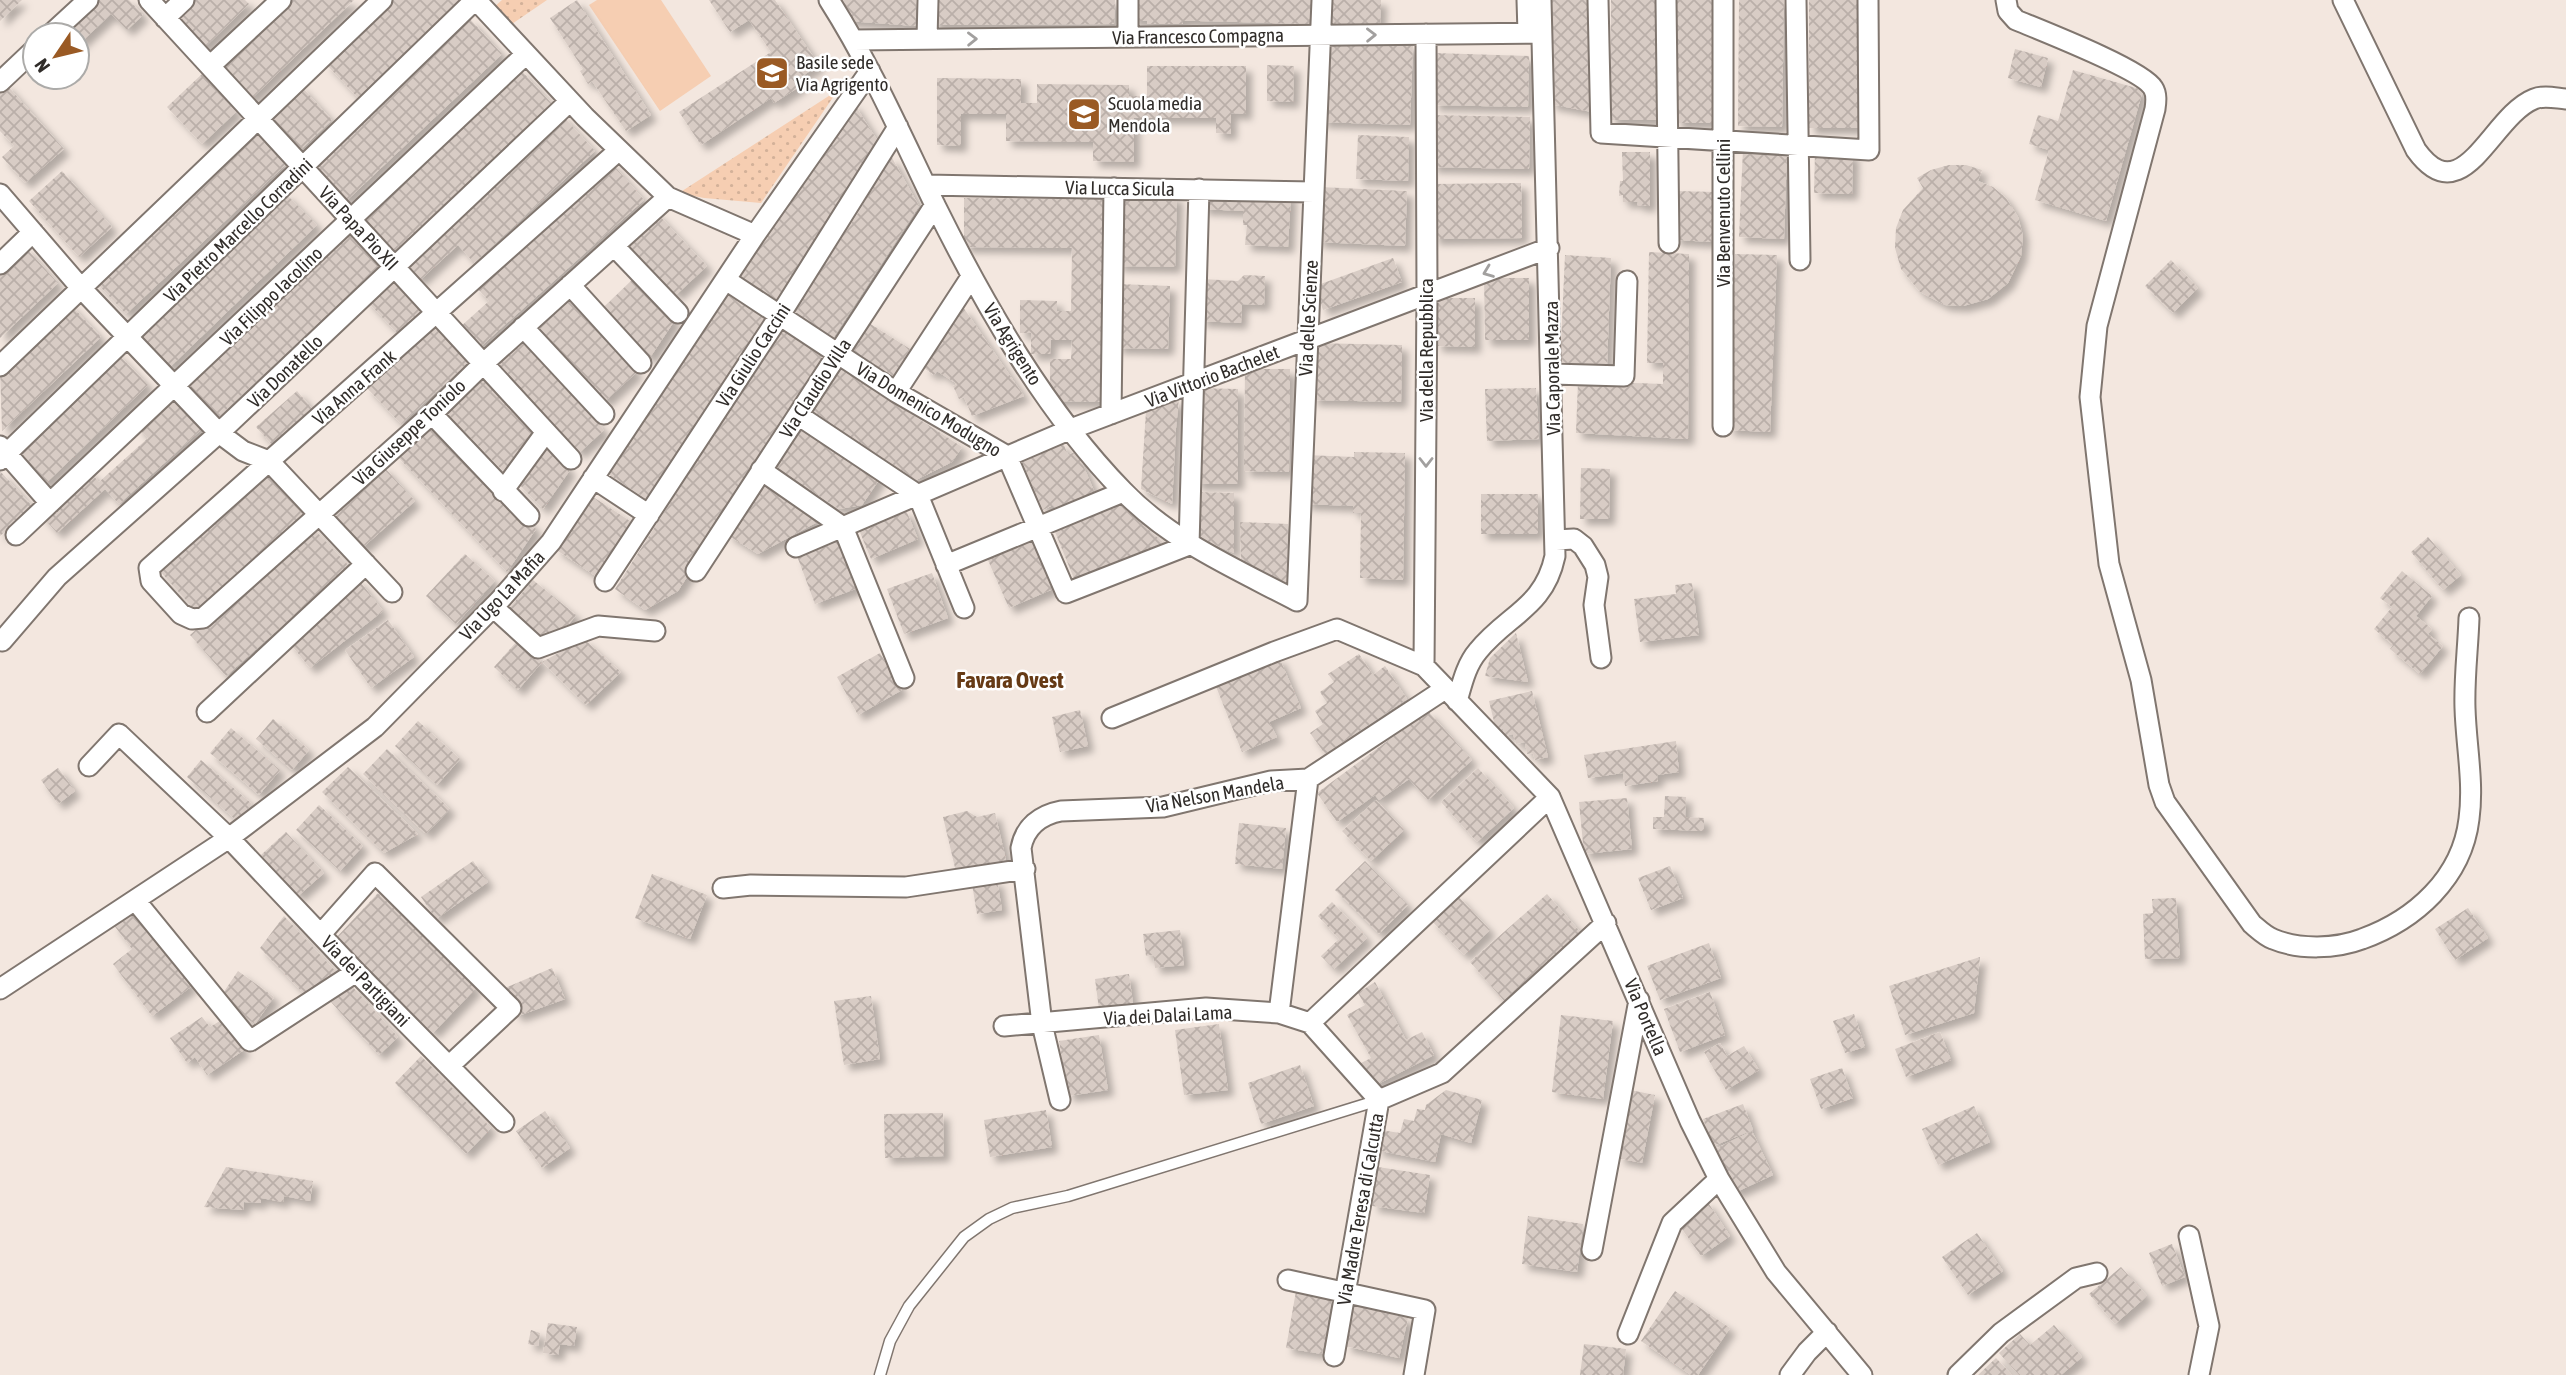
<svg xmlns="http://www.w3.org/2000/svg" width="2566" height="1375" font-family="'Asap Condensed',sans-serif">
	<style>
		.grass { fill: url(#grass-dots) }
		.park { fill: #f6ceb2 }
		.building { fill: url(#building-cross-hatch); filter: url(#shadow) }
		.lines { fill: none; stroke-linecap: round; stroke-linejoin: round }
		.service-casing { stroke: #80766f; stroke-width: 13 }
		.minor-casing { stroke: #80766f; stroke-width: 23 }
		.service { stroke: #fff; stroke-width: 10 }
		.minor { stroke: #fff; stroke-width: 19 }
		.oneway { stroke: #a2a09f }
		.labels { text-anchor: middle; dominant-baseline: central; stroke-width: 5; stroke-linejoin: round; paint-order: stroke }
		.street-label { font-size: 19px; fill: #302c29; stroke: #fff }
		.poi-label { font-size: 19px; fill: #302c29; stroke: #fff; text-anchor: start }
		.quarter-label { font-size: 23px; font-weight: bold; fill: #663a15; stroke: #fff }
	</style>
	<defs>
		<pattern id="grass-dots" width="8" height="8" patternUnits="userSpaceOnUse" patternTransform="scale(1.75)"><rect width="8" height="8" fill="#f6ceb2"/><path d="M2 2h.1M6 6h.1" fill="none" stroke="#d3b199" stroke-width="1.8" stroke-linecap="round"/></pattern>
		<pattern id="building-cross-hatch" width="8" height="8" patternUnits="userSpaceOnUse" patternTransform="scale(1.75)"><rect width="8" height="8" fill="#d8ccc5"/><path d="M0 0l8 8M0 8l8-8" fill="none" stroke="#baafa9"/></pattern>
		<filter id="shadow"><feDropShadow dx="6" dy="6" stdDeviation="3.5" flood-color="#0004"/></filter>
	</defs>
	<rect width="100%" height="100%" fill="#f3e7df"/>
	<path class="grass" d="M502 0H547L509 26 493 8Z
		M838 90 761 203 704 198 679 193Z"/>
	<path class="park" d="M597 0H661L711 76 660 111 589 5Z"/>
	<path class="building" d="M0 0H22L0 21Z
		M92 0H129L143 15 127 30 111 14 77 46V35H55Z
		M186 0H245L249 4 203 49 171 14Z
		M288 0H354L250 100 218 66Z
		M390 0H459L462 3 360 100 325 63Z
		M577 0 651 115 626 131 592 81 588 84 580 71 583 69 550 18Z
		M709 0H775L819 65 798 79 802 85 774 103 771 98 701 145 679 112 771 52 749 20 730 32Z
		M838 0H916V26L847 21Z
		M932 0H1115L1114 24 932 25Z
		M1131 0H1312V24L1199 21H1183V24H1147V21H1131Z
		M1332 0H1381L1380 26 1331 24Z
		M1549 0H1591L1592 112 1550 104Z
		M1611 0H1656V120H1610Z
		M1676 0H1717L1716 123H1676Z
		M1739 0H1784L1782 127 1738 126Z
		M1809 0H1858L1859 128H1809Z
		M470 19 502 54 345 202 313 167Z
		M1324 42 1413 45 1410 125 1321 122Z
		M2015 49 2048 58 2041 87 2008 78Z
		M1434 53 1529 56 1528 107 1433 105Z
		M1267 65 1294 66 1293 102 1267 101Z
		M1147 66H1246V114L1231 113V134L1216 133V118H1134V162L1093 161V142L1006 141V114H961V146L937 145V78L1021 79V103H1037V84L1129 85V96H1147Z
		M520 69 553 105 393 254 360 219Z
		M2073 70 2143 90 2106 221 2035 200 2049 150 2029 144 2038 115 2058 121Z
		M202 74 237 111 202 144 167 107Z
		M5 83 64 149 25 183 2 157 14 146 0 131V88Z
		M300 85 332 120 298 152 266 117Z
		M853 102 879 143 777 300 738 275Z
		M561 114 595 151 474 263 458 245 419 281 402 263Z
		M1432 115 1530 117 1529 169 1431 167Z
		M252 129 285 165 126 314 93 279Z
		M1358 135 1409 137 1408 181 1356 179Z
		M1743 149 1787 151 1784 239 1739 237Z
		M1622 152H1650V206L1637 205 1638 202H1623V195L1619 196 1620 181H1623Z
		M1815 152 1853 153 1852 194 1814 193Z
		M891 156 919 206 833 338 793 312 858 213Z
		M610 161 644 200 479 348 459 328 489 301 475 286Z
		M1949 165H1966L1982 170 1978 181 1993 187 2006 198 2018 217 2023 236 2021 256 2008 283 1988 299 1963 306 1945 305 1920 292 1901 269 1895 248 1896 228 1903 210 1923 188 1917 178 1931 170Z
		M62 171 112 227 79 257 29 201Z
		M1521 183 1522 238 1433 239 1432 184Z
		M1319 187 1407 191 1405 246 1317 242Z
		M1202 191 1291 194 1288 247 1245 245 1247 225H1243V211L1202 209Z
		M1675 191 1716 192 1715 242 1674 240Z
		M285 193 317 225 169 368 138 335Z
		M1119 194 1177 196 1175 267 1117 266Z
		M964 198 1104 199V402L1050 401V359H1071L1072 340H1051L1050 354H1031V333H1020V300L1057 301V311H1071L1072 248 964 247Z
		M655 211 707 266 676 295 624 240Z
		M345 228 380 265 216 419 183 384Z
		M25 247 58 283 0 338V270Z
		M1649 252 1689 254 1688 439 1576 433 1578 381 1663 384V363H1647Z
		M1735 254 1777 255 1770 432 1728 430Z
		M1565 255 1611 258 1607 366 1560 364Z
		M1393 258 1402 282 1323 310 1315 286Z
		M2171 260 2198 288 2173 313 2145 286Z
		M1244 275 1265 276 1264 305 1242 304 1241 323 1200 321 1202 279 1238 281Z
		M388 276 422 312 399 335 364 298Z
		M635 277 675 320 649 359 603 308Z
		M1484 278H1529V340H1485Z
		M1118 284 1170 286 1168 349 1116 348Z
		M726 290 768 319 648 500 605 472Z
		M565 293 637 372 604 402 531 324Z
		M1436 298H1475V347L1436 346Z
		M69 303 101 337 2 431 0 369Z
		M963 307 1024 396 972 416 964 397 959 399 953 386 957 384 937 371 934 375 924 368Z
		M869 323 910 349 892 378 851 351Z
		M436 324 470 361 401 424 366 387Z
		M782 328 828 358 678 591 645 610 615 589Z
		M520 340 604 430 579 453 496 363Z
		M1313 343 1402 345 1401 402 1312 400Z
		M116 352 148 385 44 485 12 452Z
		M837 366 962 447 952 462 916 480 809 409Z
		M1245 369H1290L1289 472 1244 471Z
		M479 375 536 437 508 476 443 409Z
		M1196 388 1238 389V484H1195Z
		M1536 388 1539 439 1487 441 1485 389Z
		M297 391 315 412 275 448 256 427Z
		M171 392 203 428 119 504 105 489 57 533 40 514 88 470 99 482 148 438 136 426Z
		M1179 398 1176 428 1172 504 1141 489 1146 411Z
		M432 420 536 529 507 572 396 455Z
		M800 423 881 477 862 505 839 509 772 465Z
		M1063 443 1068 455 1077 451 1095 493 1056 510 1053 505 1043 510 1022 462Z
		M545 445 570 470 543 509 517 482Z
		M1354 452 1405 453 1403 580 1360 578 1361 513H1353V506L1305 504 1306 455 1354 457Z
		M383 466 415 501 361 549 330 513Z
		M1581 468 1610 469 1609 519H1580Z
		M0 471 33 507 0 536Z
		M267 473 304 515 195 610 159 570Z
		M761 480 821 520 758 554 726 534Z
		M1195 492 1234 493V553L1195 536Z
		M1481 494H1538V534H1481Z
		M590 495 633 523 597 577 555 549Z
		M1117 502 1166 545 1075 581 1053 527Z
		M906 510 918 539 871 559 859 530Z
		M1240 522 1288 524 1287 588 1241 563Z
		M311 526 349 566 226 676 190 635Z
		M2428 537 2461 575 2443 590 2411 552Z
		M1031 539 1053 589 1009 608 987 558Z
		M840 540 858 588 815 604 797 556Z
		M465 554 495 581 456 624 426 596Z
		M2402 571 2432 596 2416 616 2432 629 2428 634 2443 646 2420 674 2390 649 2393 645 2374 629 2392 607 2380 598Z
		M932 573 948 618 904 634 887 589Z
		M358 579 383 611 310 668 288 641Z
		M533 580 576 615 566 628 536 641 505 613Z
		M1692 583 1699 635 1640 642 1634 599 1676 594 1675 585Z
		M388 620 414 657 371 688 345 650Z
		M1516 633 1528 682 1485 676 1490 658Z
		M584 639 621 672 586 705 542 662Z
		M518 640 542 662 518 690 494 667Z
		M880 653 902 690 858 715 837 677Z
		M1359 654 1373 675 1385 666 1407 699 1325 754 1310 733 1323 724 1315 711 1327 703 1320 692 1334 682 1328 674Z
		M1279 657 1301 708 1269 722 1277 737 1242 752 1215 684Z
		M1532 691 1548 757 1535 760 1533 753 1527 754 1525 742 1516 744 1513 734 1505 736 1503 728 1496 730 1489 701Z
		M1080 710 1088 746 1060 752 1052 717Z
		M1428 711 1472 760 1428 800 1409 779 1379 800 1375 795 1337 822 1317 793Z
		M273 719 309 750 292 770 256 739Z
		M418 721 460 759 437 785 395 746Z
		M231 728 280 770 259 795 210 753Z
		M1676 741 1679 772 1657 775 1658 781 1625 786 1623 773 1588 778 1584 755Z
		M387 749 450 809 426 834 363 774Z
		M201 760 252 804 237 821 187 777Z
		M348 767 418 834 384 853 322 792Z
		M58 768 75 791 58 804 41 780Z
		M1478 768 1514 808 1477 842 1441 802Z
		M1665 796 1686 797 1685 817 1704 818V831L1653 829V817H1664Z
		M1627 798 1632 849 1584 854 1579 802Z
		M1376 800 1404 830 1371 861 1342 831Z
		M319 805 363 846 340 871 296 830Z
		M967 811 977 817 995 813 1006 860 956 872 943 817Z
		M1239 823 1286 828 1282 869 1235 864Z
		M286 832 324 873 298 896 261 855Z
		M473 861 488 882 436 919 421 897Z
		M1365 861 1408 905 1379 934 1335 890Z
		M1670 866 1683 898 1651 910 1638 878Z
		M652 874 707 895 690 939 635 918Z
		M997 880 1002 910 977 914 972 884Z
		M378 893 476 988 433 1033 335 939Z
		M1547 894 1583 935 1506 1003 1470 962Z
		M1457 895 1490 930 1464 955 1431 920Z
		M2176 898 2180 958 2145 959 2143 914 2153 913 2152 899Z
		M1332 902 1367 938 1334 969 1321 956 1339 939 1318 916Z
		M134 908 192 986 152 1016 113 964 132 949 113 924Z
		M2468 908 2488 938 2455 960 2435 929Z
		M284 916 338 974 304 994 260 948Z
		M1180 930 1184 965 1155 968 1153 955 1146 956 1143 934Z
		M1709 943 1721 978 1660 1000 1647 966Z
		M1980 957 1974 1013 1905 1035 1889 986Z
		M552 968 565 999 518 1016 498 991Z
		M238 971 274 997 255 1024 219 999Z
		M1129 974 1133 1004 1099 1009 1095 979Z
		M1375 982 1406 1040 1422 1032 1434 1055 1374 1086 1366 1070 1363 1071 1359 1064 1371 1058 1347 1015 1365 1005 1358 993Z
		M350 984 398 1037 379 1055 331 1002Z
		M1710 992 1725 1035 1680 1052 1664 1009Z
		M871 996 880 1059 844 1065 834 1001Z
		M1854 1014 1865 1047 1845 1053 1833 1021Z
		M1561 1015 1613 1021 1603 1099 1552 1092Z
		M202 1017 210 1027 223 1019 244 1050 207 1075 195 1057 187 1063 170 1038Z
		M1219 1024 1228 1090 1184 1095 1175 1030Z
		M1940 1032 1951 1060 1906 1077 1895 1049Z
		M1099 1035 1108 1090 1068 1096 1059 1041Z
		M1720 1043 1727 1056 1744 1046 1759 1070 1726 1090 1704 1052Z
		M421 1056 491 1128 466 1154 395 1083Z
		M1300 1065 1314 1106 1261 1124 1248 1083Z
		M1842 1068 1853 1098 1821 1109 1810 1079Z
		M1446 1090 1482 1100 1471 1143 1441 1134 1435 1162 1376 1150 1381 1130 1400 1133 1404 1119 1414 1121 1417 1109 1425 1110 1426 1105Z
		M1630 1090 1655 1095 1642 1163 1618 1158Z
		M1743 1104 1753 1130 1713 1146 1703 1119Z
		M1974 1106 1990 1142 1938 1165 1922 1129Z
		M1046 1110 1052 1147 990 1157 984 1120Z
		M545 1111 570 1148 542 1168 516 1131Z
		M943 1113 944 1156 885 1158 884 1114Z
		M1752 1131 1773 1175 1734 1193 1713 1150Z
		M226 1167 313 1181 310 1201 284 1196 283 1202 261 1198V1203L244 1202 243 1210 204 1207Z
		M1378 1167 1430 1175 1424 1213 1372 1206Z
		M1707 1201 1730 1236 1701 1256 1677 1222Z
		M1528 1216 1583 1224 1577 1272 1522 1264Z
		M1977 1233 2003 1271 1968 1295 1942 1257Z
		M2172 1244 2185 1277 2162 1286 2149 1253Z
		M2121 1267 2147 1296 2115 1324 2089 1294Z
		M1296 1291 1332 1298 1322 1354 1286 1348Z
		M1675 1291 1730 1328 1698 1375H1691L1641 1341Z
		M1354 1305 1408 1318 1399 1358 1345 1346Z
		M548 1323 577 1327 574 1346 560 1344 558 1355 543 1353Z
		M2054 1325 2082 1357 2061 1375H2019L1999 1353 2020 1334 2030 1345Z
		M531 1330 540 1333 538 1346 528 1344Z
		M1584 1344 1626 1349 1623 1375H1580Z
		M1996 1358 2012 1375H1978Z"/>
	<g class="lines">
		<g class="service-casing">
			<path id="service" d="M880 1375 890 1341 909 1306 964 1237 989 1219 1012 1208 1068 1196 1379 1100"/>
		</g>
		<g class="minor-casing">
			<path id="minor" d="M149 0 571 459
				M476 0 585 117 668 197 755 235
				M829 0C871 66 902 137 936 207 985 306 1046 412 1123 491 1171 541 1236 569 1297 601L1322 0
				M1527 0 1528 33
				M1598 0 1601 133 1869 150 1868 0
				M1666 0 1669 243
				M1723 0V426
				M1796 0 1800 260
				M2006 0 2008 11 2016 20C2040 30 2143 70 2153 88 2157 94 2156 102 2155 109L2097 326 2090 397 2109 564 2141 680 2159 785 2165 802 2252 924C2258 929 2265 936 2273 939 2299 950 2336 949 2362 939 2415 920 2462 878 2469 819 2474 782 2466 745 2465 708 2464 678 2468 648 2469 618
				M2343 0 2416 150C2463 215 2491 116 2534 99 2544 95 2555 98 2566 99
				M165 18 184 0
				M50 35 88 0
				M1128 37V0
				M927 39 928 0
				M854 40 1541 33
				M210 66 281 0
				M0 82 35 49
				M618 151 149 568 151 581 181 614 192 619 203 618 432 414 484 363 668 197
				M926 185 1314 192
				M0 194 81 288 219 433 243 451 269 461 392 592
				M614 246 678 313
				M0 264 33 232
				M726 280 896 392 1007 456 1066 593 1189 545 1199 189
				M570 285 641 363
				M523 327 604 414
				M0 366 382 0
				M1552 374 1624 376 1627 281
				M896 392 971 277
				M432 414 529 516
				M1111 414 1114 188
				M798 415 918 495 964 608
				M0 446 50 503
				M0 460 475 0
				M761 470 843 527 904 678
				M593 478 649 515
				M503 491 546 432
				M16 535 525 55
				M1556 540 1574 539 1583 546 1595 565 1598 577 1594 605 1601 658
				M796 547 1071 429 1549 248
				M946 565 1123 492
				M696 571 935 205
				M605 581 780 315 898 127
				M493 607 538 648 598 626 655 631
				M2 641 57 577 219 433 570 101
				M1424 666 1427 295 1426 34
				M1457 701C1462 684 1466 665 1478 651 1508 614 1544 608 1555 556L1541 0
				M207 712 366 564
				M1112 718 1274 652 1337 629 1424 666 1550 797 1690 1121 1719 1179 1776 1272 1862 1375
				M89 766 119 734 229 838 356 972 504 1122
				M723 888 751 885 906 887 1025 869
				M135 900 250 1041 356 972
				M321 934 375 873 511 1008 449 1066
				M0 989 229 838 375 727 499 601 551 542 755 235 870 71
				M1279 1013 1308 779
				M1310 1023 1550 797
				M1004 1026 1206 1008 1279 1013 1310 1023 1379 1100
				M1060 1100 1042 1024 1021 848C1025 827 1040 815 1061 811L1163 807 1271 781 1308 779 1445 689
				M2189 1236 2209 1326 2199 1375
				M1592 1250 1639 1000
				M1288 1280 1425 1310 1414 1375
				M1628 1334 1672 1223 1719 1179
				M1334 1356 1379 1100 1442 1073 1606 923
				M1790 1375 1807 1352 1827 1332
				M1958 1375 2001 1333 2076 1278 2097 1273"/>
		</g>
		<use href="#service" class="service"/>
		<use href="#minor" class="minor"/>
	</g>
	<defs><path id="oneway-chevron" d="M-2-3.5L2.5 0L-2 3.5" fill="none" stroke-width="1.6" stroke-linecap="round" stroke-linejoin="round" transform="scale(1.75)"/></defs>
	<g class="oneway">
		<use href="#oneway-chevron" transform="translate(1371 35) rotate(-1)"/>
		<use href="#oneway-chevron" transform="translate(972 39) rotate(-1)"/>
		<use href="#oneway-chevron" transform="translate(1488 272) rotate(159)"/>
		<use href="#oneway-chevron" transform="translate(1426 462) rotate(90)"/>
	</g>
	<defs>
		<g id="school-square" transform="scale(1.75)"><rect x="-9" y="-9" width="18" height="18" rx="4" fill="#9a5a24" stroke="#fff"/><path d="M0-5L7-2L0 1L-7-2ZM-4 1L0 2.5L4 1V4Q0 6-4 4Z" fill="#fff"/></g>
	</defs>
	<g fill-rule="evenodd">
		<use href="#school-square" x="772" y="73"/>
		<use href="#school-square" x="1084" y="114"/>
	</g>
	<g class="labels">
		<g class="street-label">
			<text transform="translate(1198 36) rotate(-1)">Via Francesco Compagna</text>
			<text transform="translate(1120 188) rotate(1)">Via Lucca Sicula</text>
			<text transform="translate(1723 213) rotate(-90)">Via Benvenuto Cellini</text>
			<text transform="translate(359 228) rotate(47)">Via Papa Pio XII</text>
			<text transform="translate(238 230) rotate(-44)">Via Pietro Marcello Corradini</text>
			<text transform="translate(271 296) rotate(-44)">Via Filippo Iacolino</text>
			<text transform="translate(1308 318) rotate(-87)">Via delle Scienze</text>
			<text transform="translate(1013 344) rotate(58)">Via Agrigento</text>
			<text transform="translate(1426 350) rotate(-90)">Via della Repubblica</text>
			<text transform="translate(753 355) rotate(-57)">Via Giulio Caccini</text>
			<text transform="translate(1552 368) rotate(-91)">Via Caporale Mazza</text>
			<text transform="translate(285 371) rotate(-44)">Via Donatello</text>
			<text transform="translate(1212 376) rotate(-21)">Via Vittorio Bachelet</text>
			<text transform="translate(354 387) rotate(-41)">Via Anna Frank</text>
			<text transform="translate(815 388) rotate(-57)">Via Claudio Villa</text>
			<text transform="translate(929 409) rotate(31)">Via Domenico Modugno</text>
			<text transform="translate(409 432) rotate(-43)">Via Giuseppe Toniolo</text>
			<text transform="translate(502 595) rotate(-47)">Via Ugo La Mafia</text>
			<text transform="translate(1215 794) rotate(-10)">Via Nelson Mandela</text>
			<text transform="translate(366 981) rotate(46)">Via dei Partigiani</text>
			<text transform="translate(1168 1015) rotate(-3)">Via dei Dalai Lama</text>
			<text transform="translate(1646 1017) rotate(67)">Via Portella</text>
			<text transform="translate(1360 1209) rotate(-80)">Via Madre Teresa di Calcutta</text>
		</g>
		<g class="poi-label">
			<text x="796" y="62">Basile sede<tspan x="796" dy="22">Via Agrigento</tspan></text>
			<text x="1108" y="103">Scuola media<tspan x="1108" dy="22">Mendola</tspan></text>
		</g>
		<g class="quarter-label">
			<text x="1010" y="680">Favara Ovest</text>
		</g>
	</g>
	<g transform="translate(56 56) rotate(235)"><circle r="33" fill="#ffffff" stroke="#acaba9" stroke-width="2"/>
	<path d="M0-5L12 26L0 18L-12 26Z" fill="#9a5a24"/>
	<text y="-10" font-size="19" font-weight="bold" text-anchor="middle" fill="#302c29">N</text>
	</g>
</svg>
